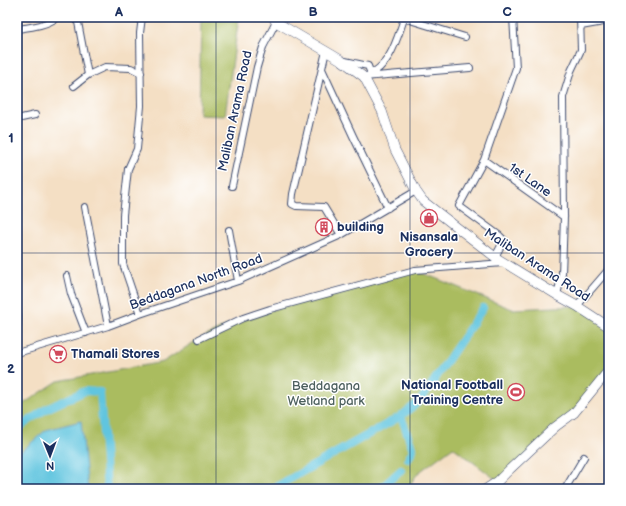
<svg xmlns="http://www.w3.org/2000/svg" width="626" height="506" font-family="'Balsamiq Sans',sans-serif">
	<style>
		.green { fill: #aabc5f; stroke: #62765e }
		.water { fill: #61c5df; stroke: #3e7a9e }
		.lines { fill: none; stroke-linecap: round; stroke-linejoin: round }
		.canal { stroke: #61c5df; stroke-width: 8 }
		.street-casing { stroke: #3c496d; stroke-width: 8 }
		.secondary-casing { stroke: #3c496d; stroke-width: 10 }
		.street { stroke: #fff; stroke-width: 6 }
		.secondary { stroke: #fff; stroke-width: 9 }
		.grid { fill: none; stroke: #1b2f5e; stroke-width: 1; stroke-opacity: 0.55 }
		.labels { text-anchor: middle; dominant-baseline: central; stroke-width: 3; stroke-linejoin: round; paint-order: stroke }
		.street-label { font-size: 13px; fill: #1b2f5e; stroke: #fff }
		.poi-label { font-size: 13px; font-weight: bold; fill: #1b2f5e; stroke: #fff; text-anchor: start }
		.park-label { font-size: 13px; fill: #4d605e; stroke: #fff }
		.neatline { fill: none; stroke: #1b2f5e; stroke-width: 1.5 }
		.grid-label { font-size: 13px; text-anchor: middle; font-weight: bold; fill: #1b2f5e }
	</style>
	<rect width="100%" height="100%" fill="#fff"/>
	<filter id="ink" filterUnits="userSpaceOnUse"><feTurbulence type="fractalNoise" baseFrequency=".025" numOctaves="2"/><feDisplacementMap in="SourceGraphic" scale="8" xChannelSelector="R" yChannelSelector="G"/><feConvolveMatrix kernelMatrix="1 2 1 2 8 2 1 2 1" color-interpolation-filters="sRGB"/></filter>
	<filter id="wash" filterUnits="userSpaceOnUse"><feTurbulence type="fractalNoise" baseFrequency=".012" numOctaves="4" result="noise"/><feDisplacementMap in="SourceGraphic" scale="16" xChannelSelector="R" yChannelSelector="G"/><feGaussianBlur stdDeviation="0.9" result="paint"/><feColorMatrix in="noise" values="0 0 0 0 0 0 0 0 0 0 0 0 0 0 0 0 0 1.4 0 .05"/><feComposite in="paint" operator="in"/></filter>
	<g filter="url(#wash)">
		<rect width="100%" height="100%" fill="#f4dfc4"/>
		<path class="green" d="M201 17H239L225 116 199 115Z
			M415 270 512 309 577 306 609 327V370L574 413 498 481 453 447 418 473 411 483 412 489H17V408L58 381 163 362 199 339 243 318Z"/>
		<path class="water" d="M81 421 88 489H17V455L46 430Z"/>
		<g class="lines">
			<path class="canal" d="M401 416 413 450 408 459
				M17 429 46 409 85 391 100 392 107 489
				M272 489 401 416 421 400 483 308
				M380 489 401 470"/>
		</g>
	</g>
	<g filter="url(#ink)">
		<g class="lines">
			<g class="street-casing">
				<path id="street" d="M77 17 88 75
					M400 17 465 37
					M581 26 609 21
					M17 29C32 27 45 26 58 17
					M326 51 293 194 292 204 296 206 324 207 341 235
					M345 61 368 66 371 74
					M322 69 353 136 388 208
					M367 76C391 65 396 41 404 19
					M364 77 470 68
					M74 86 88 75 105 67 131 68 141 73
					M17 119 35 115
					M484 160 564 217
					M232 186 257 67 263 47 276 22
					M85 207 108 326
					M229 230 238 281
					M495 257 504 240 500 236 459 206 484 160 516 68 513 17
					M67 276 71 294 86 333
					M557 295 562 274 564 217 563 97 571 71 581 50 580 17
					M577 306 609 269
					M17 310 18 317 17 328
					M140 314 123 264V215L128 169 137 149 141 106 140 33 142 17
					M199 339 243 318 270 309 415 270 503 263
					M17 353 108 326 140 314 238 281 341 235 416 191
					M565 489 584 457"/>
			</g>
			<g class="secondary-casing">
				<path id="secondary" d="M273 17 276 22 341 60 364 77 382 111 395 150 416 191 423 201 495 257 557 295 577 306 609 327
					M486 489 498 481 510 469 555 427 574 413 609 370"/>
			</g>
			<use href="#street" class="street"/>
			<use href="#secondary" class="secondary"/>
		</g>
	</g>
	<path class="grid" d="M216 17V489M410 17V489M17 253H609"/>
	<defs>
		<g id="shop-ring" transform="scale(0.9)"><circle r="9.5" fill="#fff" stroke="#d1495b" stroke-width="1.5"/><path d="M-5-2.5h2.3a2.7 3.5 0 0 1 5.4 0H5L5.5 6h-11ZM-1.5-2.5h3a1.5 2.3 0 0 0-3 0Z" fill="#d1495b"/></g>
		<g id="building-ring" transform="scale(0.9)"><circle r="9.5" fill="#fff" stroke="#d1495b" stroke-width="1.5"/><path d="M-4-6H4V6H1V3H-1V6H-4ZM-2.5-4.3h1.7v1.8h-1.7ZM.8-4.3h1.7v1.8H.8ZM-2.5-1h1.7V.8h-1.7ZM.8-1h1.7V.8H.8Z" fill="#d1495b"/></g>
		<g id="supermarket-ring" transform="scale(0.9)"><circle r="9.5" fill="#fff" stroke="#d1495b" stroke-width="1.5"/><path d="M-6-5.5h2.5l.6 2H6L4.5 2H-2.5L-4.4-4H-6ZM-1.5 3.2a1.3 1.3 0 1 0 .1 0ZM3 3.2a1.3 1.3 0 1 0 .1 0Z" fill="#d1495b"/></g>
		<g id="stadium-ring" transform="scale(0.9)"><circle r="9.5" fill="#fff" stroke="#d1495b" stroke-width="1.5"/><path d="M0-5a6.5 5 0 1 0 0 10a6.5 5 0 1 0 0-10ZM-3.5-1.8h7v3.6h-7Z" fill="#d1495b"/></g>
	</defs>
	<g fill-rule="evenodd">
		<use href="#shop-ring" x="429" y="218"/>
		<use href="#building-ring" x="324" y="227"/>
		<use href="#supermarket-ring" x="58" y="354"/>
		<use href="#stadium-ring" x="516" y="392"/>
	</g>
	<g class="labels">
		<g class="street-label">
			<text transform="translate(235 111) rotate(-78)">Maliban Arama Road</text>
			<text transform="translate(530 180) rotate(35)">1st Lane</text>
			<text transform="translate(537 265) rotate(33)">Maliban Arama Road</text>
			<text transform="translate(196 282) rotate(-20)">Beddagana North Road</text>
		</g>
		<g class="poi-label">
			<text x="337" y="227">building</text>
			<text x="429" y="237" text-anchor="middle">Nisansala<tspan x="429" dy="15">Grocery</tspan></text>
			<text x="71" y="354">Thamali Stores</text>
			<text x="503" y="385" text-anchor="end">National Football<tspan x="503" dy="15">Training Centre</tspan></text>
		</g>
		<g class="park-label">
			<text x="326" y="386">Beddagana<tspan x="326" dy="15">Wetland park</tspan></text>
		</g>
	</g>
	<rect width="626" height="506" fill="none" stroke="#fff" stroke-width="44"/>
	<g transform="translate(50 456) rotate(179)" stroke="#ffffff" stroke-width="3" paint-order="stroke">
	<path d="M0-3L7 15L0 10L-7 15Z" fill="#1b2f5e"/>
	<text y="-6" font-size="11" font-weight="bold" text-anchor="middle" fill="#1b2f5e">N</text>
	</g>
	<rect x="22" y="22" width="582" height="462" class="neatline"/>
	<g class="grid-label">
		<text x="119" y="16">A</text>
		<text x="313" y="16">B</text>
		<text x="507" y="16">C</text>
		<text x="11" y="142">1</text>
		<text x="11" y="373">2</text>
	</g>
</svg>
